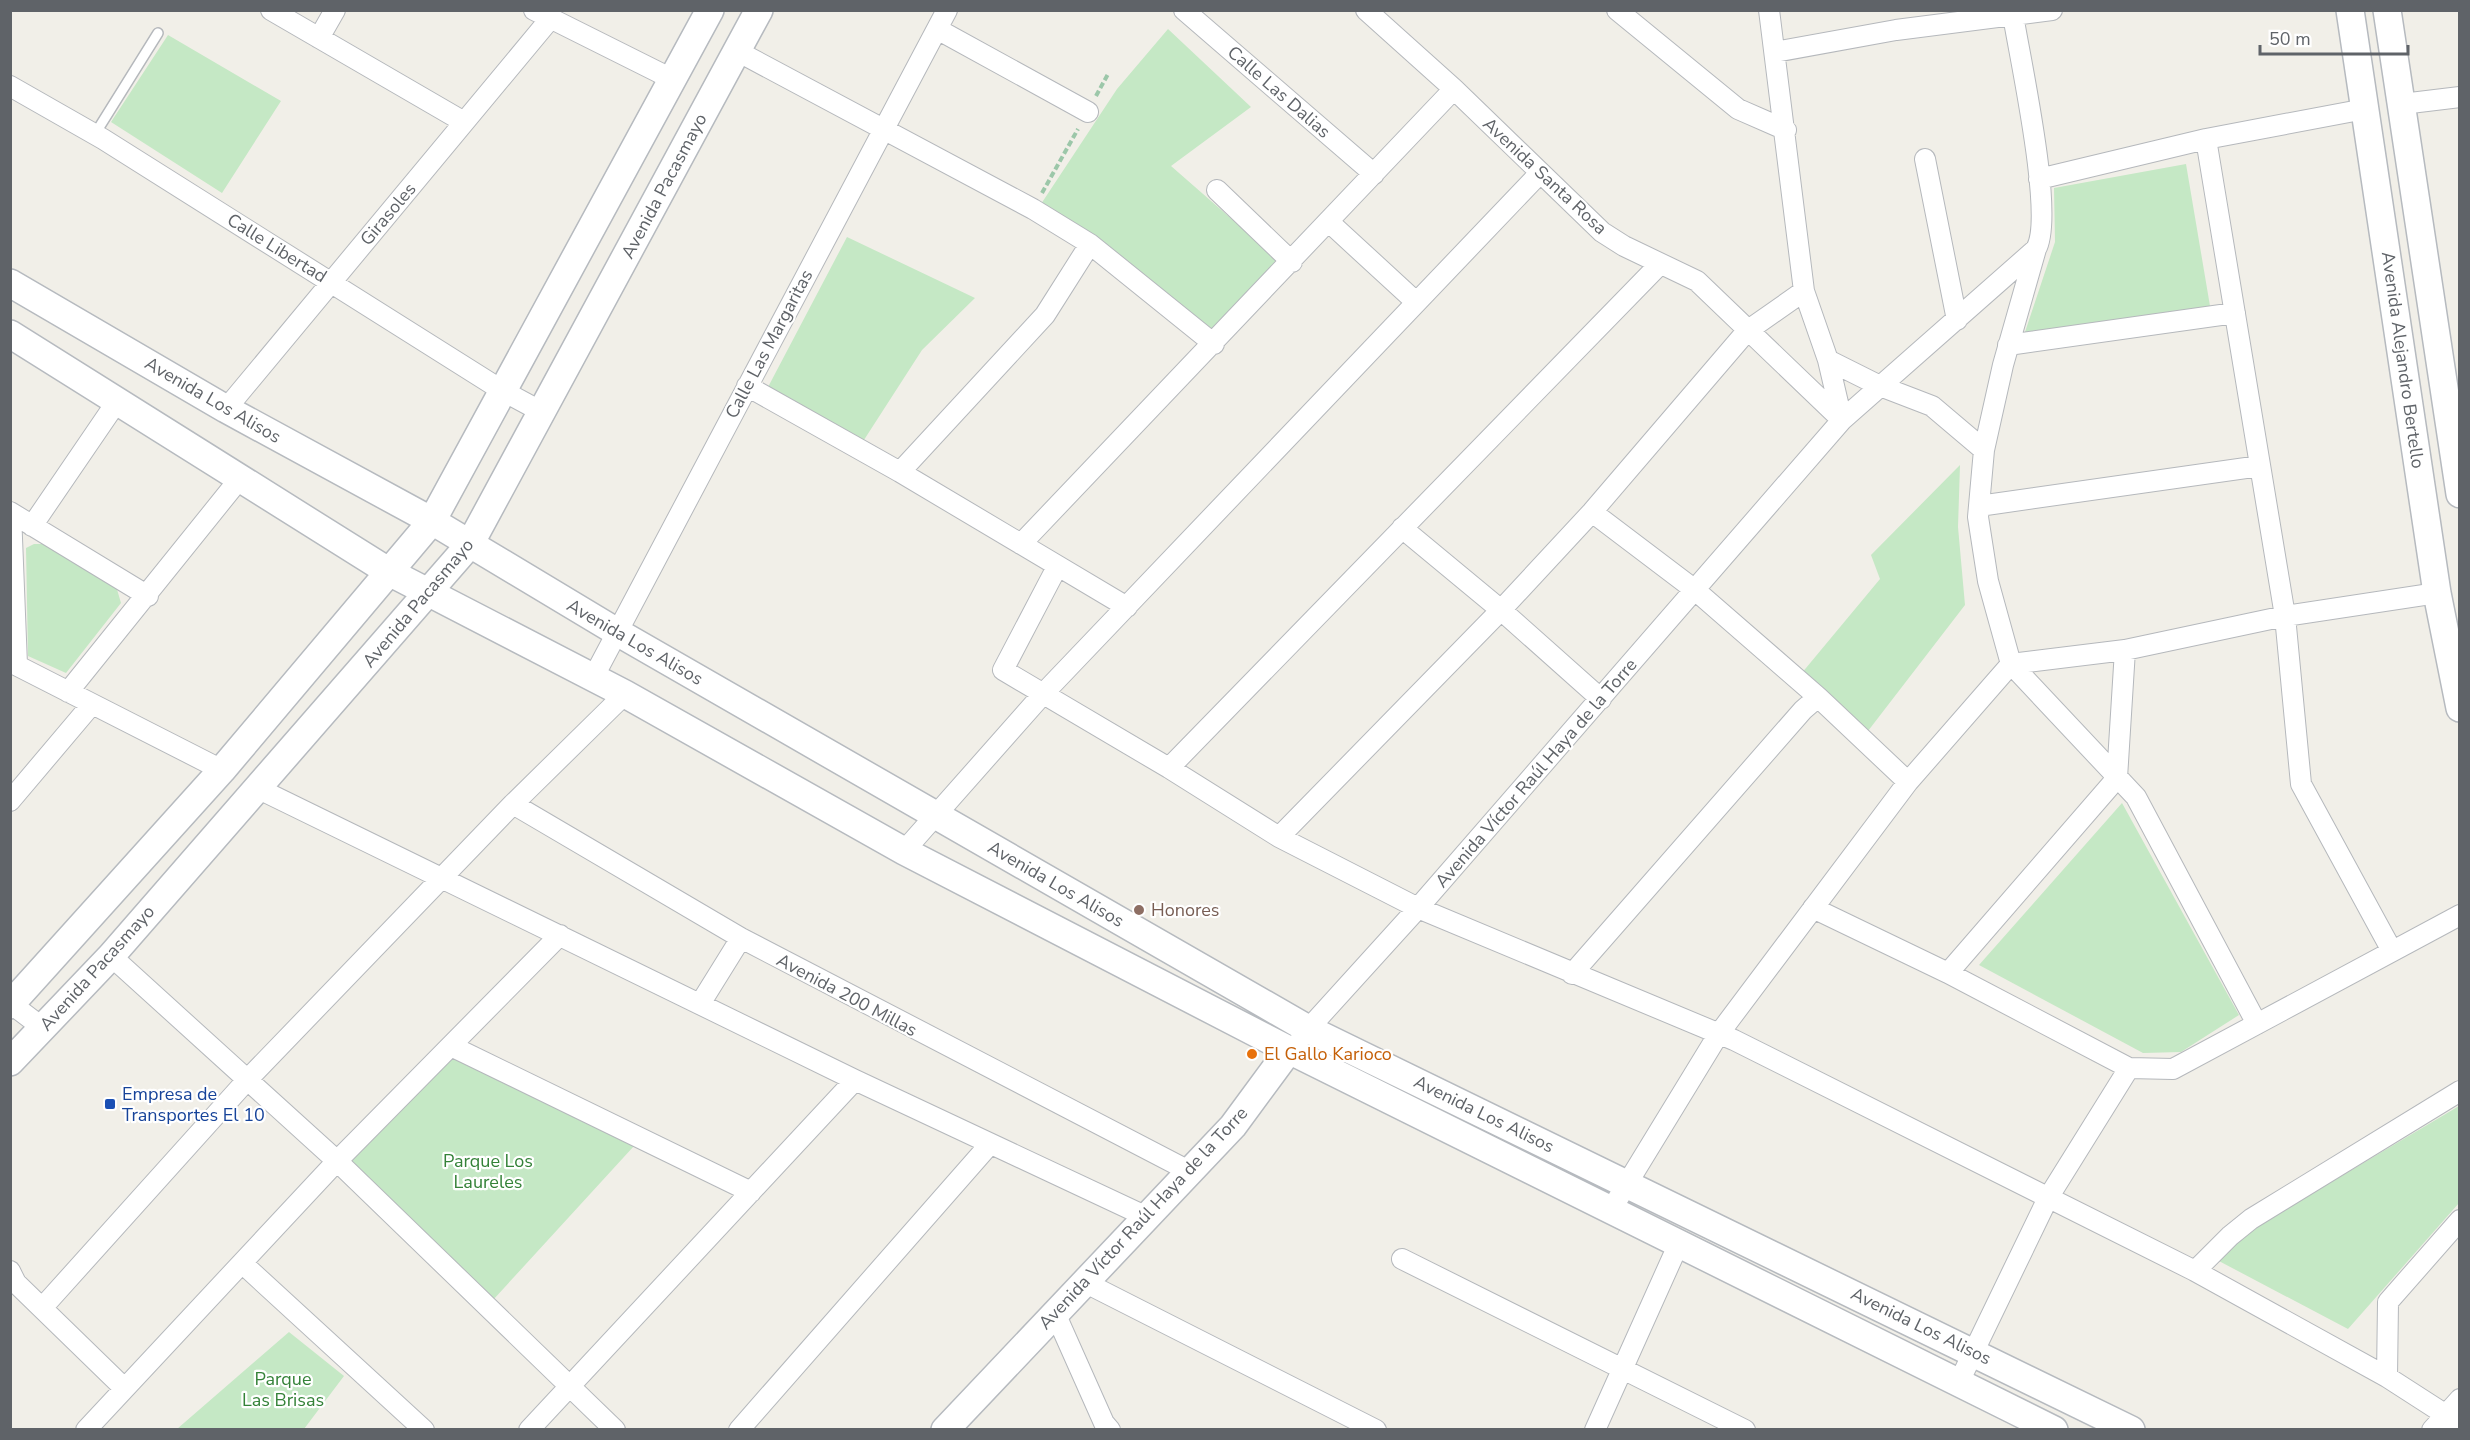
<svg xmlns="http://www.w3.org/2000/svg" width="2470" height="1440" font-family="'Nunito Sans',sans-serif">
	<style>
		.green { fill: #c5e8c5 }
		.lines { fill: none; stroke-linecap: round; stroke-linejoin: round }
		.lane-casing { stroke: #b5b8bc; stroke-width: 12 }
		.street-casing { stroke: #b5b8bc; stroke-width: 22 }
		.secondary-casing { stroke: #b6babf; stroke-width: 30 }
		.path { stroke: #9cc7a9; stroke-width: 4; stroke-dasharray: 6 3; stroke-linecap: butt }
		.lane { stroke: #fff; stroke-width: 9 }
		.street { stroke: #fff; stroke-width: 20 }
		.secondary { stroke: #fff; stroke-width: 27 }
		.education-dot { fill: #8d6e63; stroke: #fff; stroke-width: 2 }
		.food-dot { fill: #e8710a; stroke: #fff; stroke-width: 2 }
		.transit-dot { fill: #1a4fb4; stroke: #fff; stroke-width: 2 }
		.labels { text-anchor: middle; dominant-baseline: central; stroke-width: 4.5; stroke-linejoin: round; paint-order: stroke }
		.street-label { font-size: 18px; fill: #5f6368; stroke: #fff }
		.education-label { font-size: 18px; fill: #785e54; stroke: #fff; text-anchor: start }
		.food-label { font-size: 18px; fill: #c56008; stroke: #fff; text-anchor: start }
		.transit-label { font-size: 18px; fill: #164399; stroke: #fff; text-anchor: start }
		.park-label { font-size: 18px; fill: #348238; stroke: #fff }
	</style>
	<rect width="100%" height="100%" fill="#f1efe8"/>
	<path class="green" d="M1168 29 1251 107 1171 166 1282 263 1216 334 1041 204 1117 89Z
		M168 35 281 101 222 193 111 122Z
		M2186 164 2210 306 2024 335 2055 242 2054 188Z
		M847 237 975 298 922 350 862 443 767 389Z
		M1960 465 1958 527 1965 605 1868 731 1801 674 1880 579 1871 555Z
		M34 544H46L116 586 121 603 66 673 28 656 26 548Z
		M2122 803 2239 1015 2181 1052 2143 1053 1979 965Z
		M452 1054 634 1146 493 1300 347 1160Z
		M2459 1106V1203L2348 1329 2217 1260 2254 1228Z
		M289 1332 344 1376 304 1429H177Z"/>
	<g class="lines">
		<g class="lane-casing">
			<path id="lane" d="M95 134 158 33"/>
		</g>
		<g class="street-casing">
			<path id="street" d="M271 10 464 122
				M534 10 672 79
				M1184 10 1374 174
				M1366 10 1454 89 1602 232 1624 246 1697 281 1842 420
				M1617 10 1738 109 1786 130
				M1769 10 1804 291 1828 360 1842 420
				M2013 15C2020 59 2055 217 2036 249L2003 365 1984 450 1978 517 1988 581 2011 664 2136 797 2257 1024
				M937 29 1088 112
				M319 38 335 10
				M737 51 1033 209 1090 244 1214 344
				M1775 52 1896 30 2052 10
				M10 86 103 139 503 391 542 412
				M2402 104 2460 97
				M2206 139 2285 616 2301 784 2392 951
				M1925 159 1957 320
				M2039 179 2206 139 2365 109
				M1217 190 1292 262
				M1329 222 1416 302
				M2008 345 2235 313
				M1828 360 1880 386 1932 406 1984 450
				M747 386 900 472 1127 607
				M226 409 550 19
				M900 472 1045 315 1090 244
				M1979 506 2260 466
				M10 512 148 596
				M1592 512 1695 590 1818 697 1908 782
				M11 513 17 665
				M32 526 118 400
				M1402 528 1501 610 1601 699
				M1021 544 1454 89
				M1057 567 1003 670 1169 768 1279 837 1418 908 1734 1040 2195 1271 2387 1377 2446 1415 2460 1427
				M10 662 222 770
				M593 678 947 10
				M68 692 241 477
				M1169 768 1660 264
				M257 788 855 1080 1147 1217
				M10 801 92 704
				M513 804 741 938 1189 1171
				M1279 837 1501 610 1592 512 1747 331 1804 291
				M904 851 1042 695 1540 173
				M1813 908 1948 973 2129 1068
				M111 956 337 1161 615 1430
				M1948 973 2117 778 2125 650
				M1572 974 1803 710 1818 697
				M10 1003 43 1028
				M700 1004 741 938
				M1301 1037 1418 908 1842 420 2036 249
				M451 1046 751 1192
				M1611 1210 1718 1035 1908 782 2011 664 2125 650 2285 616 2437 593
				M1402 1259 1745 1430
				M243 1264 424 1430
				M10 1271 16 1283 124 1388
				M2195 1271 2230 1236 2251 1219 2460 1091
				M1086 1283 1376 1430
				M42 1308 248 1079 513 804 625 694
				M1055 1313 1104 1423 1110 1430
				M2387 1377 2388 1302 2460 1220
				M1959 1382 2048 1198 2129 1068 2173 1069 2460 915
				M86 1430 337 1161 560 935
				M529 1430 855 1080
				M739 1430 990 1144
				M1595 1430 1679 1243
				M2432 1430 2460 1399"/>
		</g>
		<g class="secondary-casing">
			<path id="secondary" d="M2350 10 2437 593 2460 708
				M2387 10 2460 494
				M10 283 226 409 432 521 617 632 1308 1029 2131 1430
				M10 334 391 573 625 694 904 851 1289 1050 2054 1430
				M10 1005 222 770 432 521 710 10
				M10 1062 111 956 470 544 759 10
				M945 1430 1233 1126 1289 1050"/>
		</g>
		<path class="path" d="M1096 96 1108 74
			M1042 193 1078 129"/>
		<use href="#lane" class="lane"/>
		<use href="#street" class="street"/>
		<use href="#secondary" class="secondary"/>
	</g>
	<circle class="education-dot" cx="1139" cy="910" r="6"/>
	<circle class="food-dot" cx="1252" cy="1054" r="6"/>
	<rect class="transit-dot" x="104" y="1098" width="12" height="12" rx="3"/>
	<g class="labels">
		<g class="street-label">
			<text transform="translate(1279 92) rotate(41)">Calle Las Dalias</text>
			<text transform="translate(1545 176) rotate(43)">Avenida Santa Rosa</text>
			<text transform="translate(664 186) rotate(-62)">Avenida Pacasmayo</text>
			<text transform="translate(388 214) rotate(-50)">Girasoles</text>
			<text transform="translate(277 248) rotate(32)">Calle Libertad</text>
			<text transform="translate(769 344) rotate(-62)">Calle Las Margaritas</text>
			<text transform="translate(2403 360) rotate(82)">Avenida Alejandro Bertello</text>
			<text transform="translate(213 400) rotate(30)">Avenida Los Alisos</text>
			<text transform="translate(418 603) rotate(-50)">Avenida Pacasmayo</text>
			<text transform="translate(635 642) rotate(30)">Avenida Los Alisos</text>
			<text transform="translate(1536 773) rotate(-49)">Avenida Víctor Raúl Haya de la Torre</text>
			<text transform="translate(1056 884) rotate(30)">Avenida Los Alisos</text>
			<text transform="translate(97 968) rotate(-48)">Avenida Pacasmayo</text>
			<text transform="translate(847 995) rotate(28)">Avenida 200 Millas</text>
			<text transform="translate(1484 1114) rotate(26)">Avenida Los Alisos</text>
			<text transform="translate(1143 1218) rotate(-47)">Avenida Víctor Raúl Haya de la Torre</text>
			<text transform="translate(1921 1326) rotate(26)">Avenida Los Alisos</text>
		</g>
		<g class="education-label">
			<text x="1151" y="910">Honores</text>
		</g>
		<g class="food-label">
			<text x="1264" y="1054">El Gallo Karioco</text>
		</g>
		<g class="transit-label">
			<text x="122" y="1094">Empresa de<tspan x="122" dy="21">Transportes El 10</tspan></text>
		</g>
		<g class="park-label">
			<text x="488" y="1161">Parque Los<tspan x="488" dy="21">Laureles</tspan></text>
			<text x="283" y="1379">Parque<tspan x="283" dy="21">Las Brisas</tspan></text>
		</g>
	</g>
	<rect width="2470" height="1440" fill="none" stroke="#5f6368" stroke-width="24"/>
	<path d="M2260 45v9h148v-9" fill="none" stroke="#5f6368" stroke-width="3"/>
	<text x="2269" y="45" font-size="18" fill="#5f6368" stroke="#ffffff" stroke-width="4.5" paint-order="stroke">50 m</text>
</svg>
